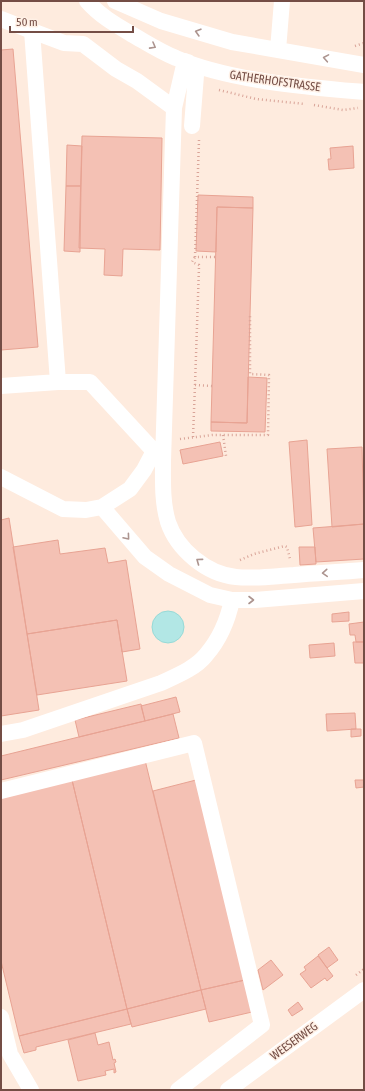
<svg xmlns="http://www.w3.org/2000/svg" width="365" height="1091" font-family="'Asap Condensed',sans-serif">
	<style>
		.water { fill: #b2e7e5; stroke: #97dad7 }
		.building { fill: #f4c1b4; stroke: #e8a393 }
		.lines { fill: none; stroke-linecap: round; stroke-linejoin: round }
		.path { stroke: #d9a498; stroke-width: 2.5; stroke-dasharray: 1 3; stroke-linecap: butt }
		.minor { stroke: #fff; stroke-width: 16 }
		.oneway { stroke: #ac948f }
		.labels { text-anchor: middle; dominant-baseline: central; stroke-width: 3; stroke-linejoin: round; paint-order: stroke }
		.street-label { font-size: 12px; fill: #744d45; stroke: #fff0e5 }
	</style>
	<rect width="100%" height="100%" fill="#feebde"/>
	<path class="water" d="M152 627a16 16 0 1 1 32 0a16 16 0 1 1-32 0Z"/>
	<path class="building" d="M13 49 38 347 1 350V50Z
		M82 136 162 138 160 250 123 249 122 276 104 275 105 249 79 248Z
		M67 145 82 146 81 186H66Z
		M353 146 354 168 329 170 328 159H331L330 148Z
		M66 186H81L80 252 64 251Z
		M198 195 253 197V208L217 207 216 252 196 251Z
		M217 207 253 208 247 423 211 422Z
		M248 377 267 378 265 432 211 431V422L247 423Z
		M307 440 312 525 295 527 289 442Z
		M220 442 223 456 183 464 180 450Z
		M362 447 364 524 332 527 327 449Z
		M9 518 39 710 1 716V520Z
		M364 524V559L316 562 313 528Z
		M58 540 60 554 105 548 108 563 126 560 140 649 122 652 117 620 27 634 13 547Z
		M299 547H315L316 564 300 565Z
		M349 612V621L332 622V614Z
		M117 620 127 681 37 695 27 634Z
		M364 622V642H356L355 635H350L349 624Z
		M353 642H364V663H355Z
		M334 643 335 656 310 658 309 645Z
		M176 697 180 712 145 721 141 706Z
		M141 704 145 721 79 737 75 720Z
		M355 713 356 729 327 731 326 714Z
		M173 714 179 738 1 780V756Z
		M351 729H361V736L351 737Z
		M145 760 201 990 127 1009 72 780Z
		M72 780 127 1009 19 1036 1 961V797Z
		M196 780 245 980 201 990 153 791Z
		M355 780H364V787L356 788Z
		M329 947 338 960 327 968 318 955Z
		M318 956 333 976 327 981 325 978 311 988 300 974 306 970 304 967Z
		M271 960 283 975 263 990 258 970Z
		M245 980 252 1012 209 1022 201 990Z
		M201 990 206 1009 132 1027 127 1009Z
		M298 1002 303 1009 292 1016 288 1010Z
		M127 1009 131 1024 36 1047V1050L24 1053 19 1036Z
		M95 1033 98 1045 109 1042 113 1060 115 1059 116 1062 114 1063 116 1072 114 1073V1069L105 1071 106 1075 78 1081 68 1040Z"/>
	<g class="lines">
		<path class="path" d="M355 46 364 43
			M219 90 256 99 305 104
			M314 105 343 110 358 108
			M199 140 195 257H216
			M195 385 199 267V265L192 262 195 257
			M223 435 226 456
			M193 437 195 385 212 386
			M180 439 212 435H268L269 375 250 374V314
			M240 560 254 554 285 546 287 547 290 559
			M356 975 364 969"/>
		<path class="minor" d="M87 1C100 16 116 25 133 35 147 43 161 52 176 58 230 81 306 87 364 92
			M115 1 161 21 232 42 364 65
			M1 19 32 31 58 382H90L163 461
			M32 31 64 43 83 44 116 69 137 81 174 108
			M278 50 282 1
			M185 61 174 108 163 461C163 481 162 502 168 522 177 549 206 574 236 577 255 579 275 576 294 575 317 573 341 572 364 570
			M188 62 196 75 192 126
			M1 386 58 382
			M1 477 63 509 86 510 102 507 130 489 144 470 154 451
			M102 507 145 557 169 574 210 595 232 600H255L364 591
			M1 734 23 730 161 683C176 676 196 668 206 655 219 640 228 619 232 600
			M1 791 194 743 262 1025 178 1090
			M1 1017 10 1054 31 1090
			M228 1090 364 990"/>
	</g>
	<defs><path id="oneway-chevron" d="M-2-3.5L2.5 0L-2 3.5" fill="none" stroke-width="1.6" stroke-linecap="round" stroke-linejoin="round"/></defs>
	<g class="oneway">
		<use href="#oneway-chevron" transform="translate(198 32) rotate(-164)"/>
		<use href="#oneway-chevron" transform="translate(153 46) rotate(29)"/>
		<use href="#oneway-chevron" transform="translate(326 58) rotate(-170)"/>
		<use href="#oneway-chevron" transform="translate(127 537) rotate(50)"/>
		<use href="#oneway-chevron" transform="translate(199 561) rotate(-144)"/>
		<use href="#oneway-chevron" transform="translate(325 573) rotate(176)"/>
		<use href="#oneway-chevron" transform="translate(251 600)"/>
	</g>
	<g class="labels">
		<g class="street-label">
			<text transform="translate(275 81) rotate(8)">GATHERHOFSTRASSE</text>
			<text transform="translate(294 1041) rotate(-36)">WEESERWEG</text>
		</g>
	</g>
	<rect width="365" height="1091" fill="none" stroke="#744d45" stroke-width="4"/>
	<path d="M10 26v6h123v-6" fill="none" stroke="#744d45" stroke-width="2"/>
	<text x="16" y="26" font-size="12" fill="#744d45" stroke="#fff0e5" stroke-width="3" paint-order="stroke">50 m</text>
</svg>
